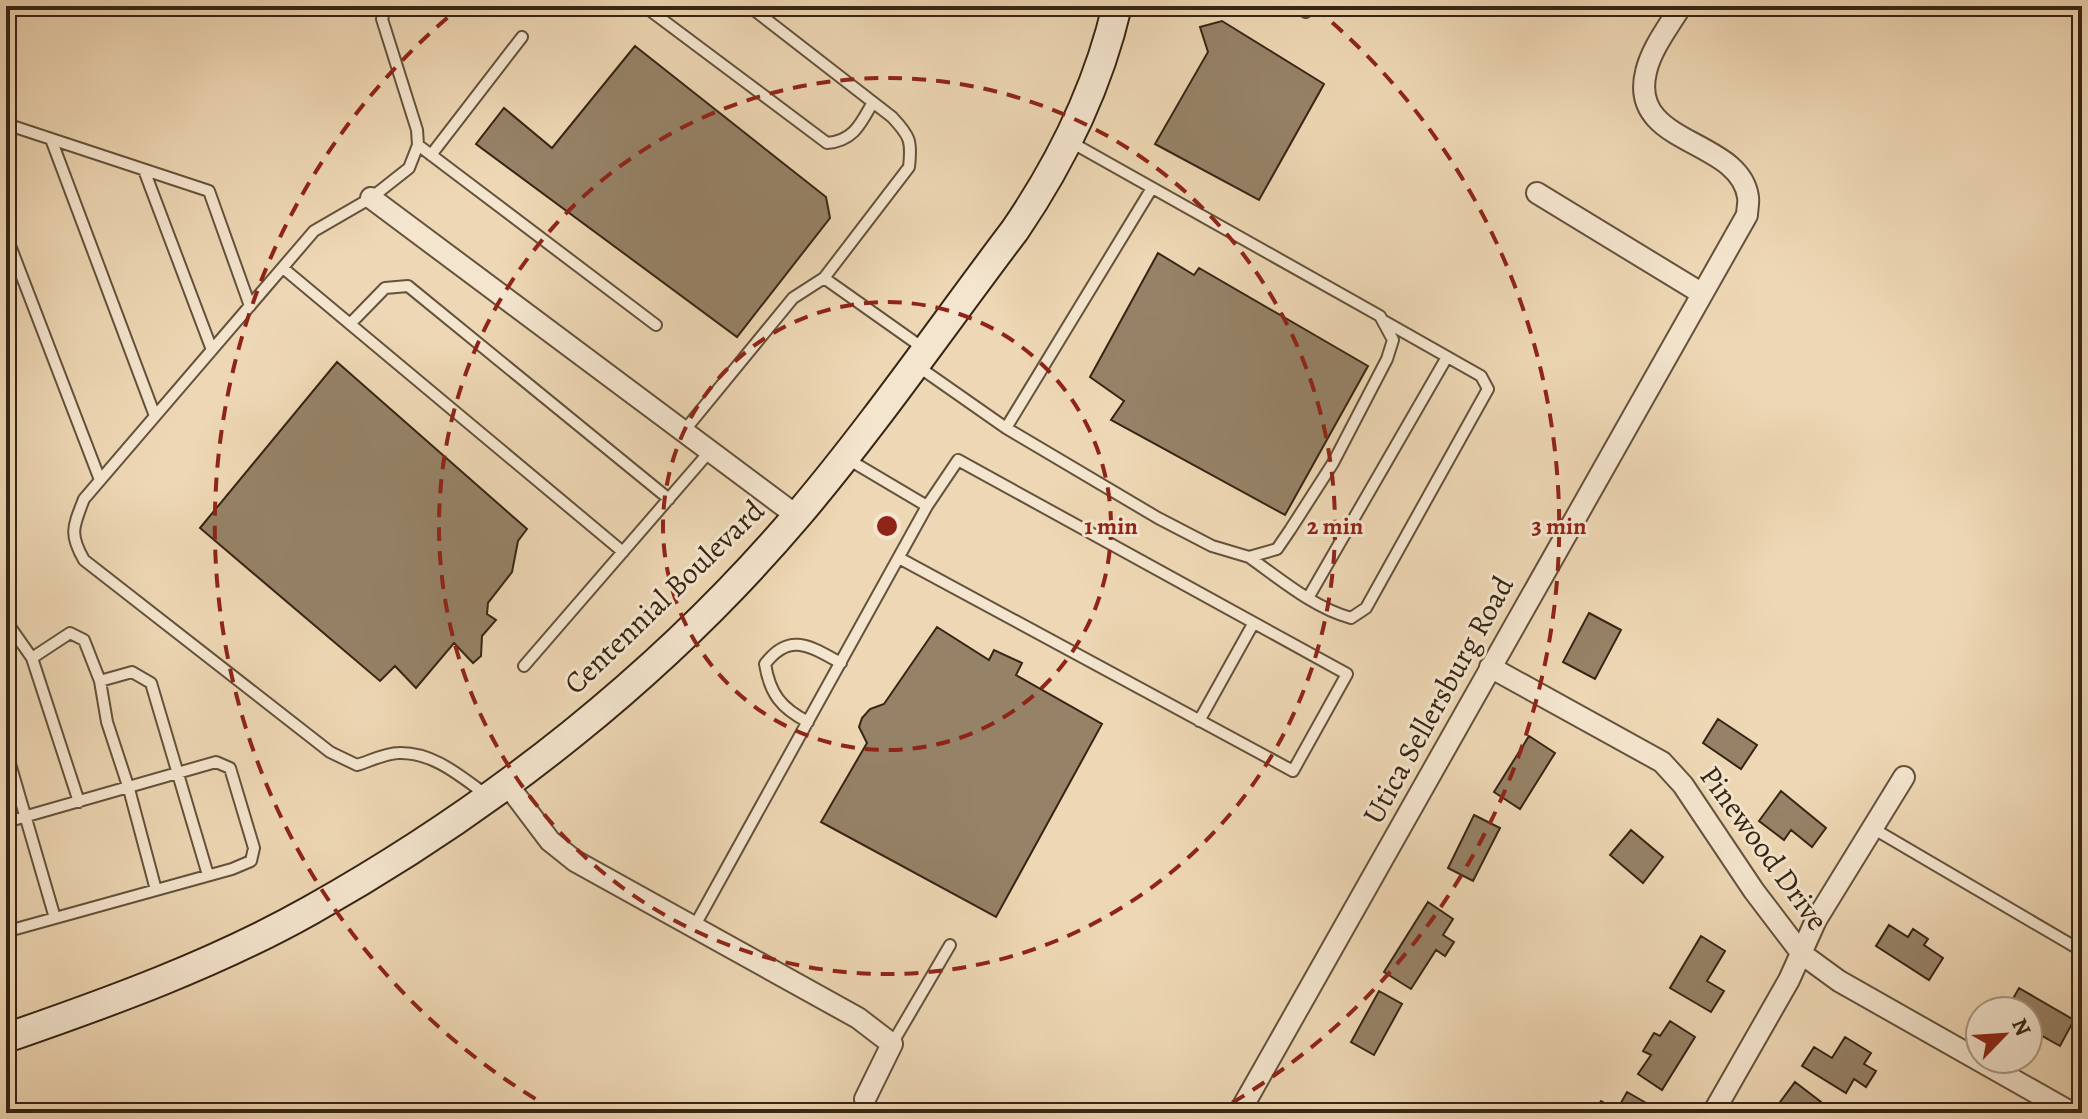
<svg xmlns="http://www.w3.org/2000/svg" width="2088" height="1119" font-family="Alegreya,serif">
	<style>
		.building { fill: #968267; stroke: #362514; stroke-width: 2 }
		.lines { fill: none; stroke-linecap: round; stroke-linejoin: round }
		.lane-casing { stroke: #64523c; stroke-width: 14 }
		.street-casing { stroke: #64523c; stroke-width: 24 }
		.secondary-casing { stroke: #362514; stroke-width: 32 }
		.lane { stroke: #f4e5ce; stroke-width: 10 }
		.street { stroke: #f4e5ce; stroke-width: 20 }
		.secondary { stroke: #f4e5ce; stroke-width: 28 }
		.ring { fill: none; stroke: #8f2418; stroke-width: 4; stroke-dasharray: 14 10 }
		.labels { text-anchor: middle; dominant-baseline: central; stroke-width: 6; stroke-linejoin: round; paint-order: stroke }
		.street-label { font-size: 30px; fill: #362514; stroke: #f4e5ce }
		.centre { fill: #8f2418; stroke: #f4e5ce; stroke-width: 4 }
		.ring-label { font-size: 24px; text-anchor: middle; font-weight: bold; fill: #8f2418; stroke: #f4e5ce; stroke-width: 6; stroke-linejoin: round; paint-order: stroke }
	</style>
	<rect width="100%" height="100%" fill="#eed7b4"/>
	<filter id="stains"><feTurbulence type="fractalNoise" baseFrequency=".0025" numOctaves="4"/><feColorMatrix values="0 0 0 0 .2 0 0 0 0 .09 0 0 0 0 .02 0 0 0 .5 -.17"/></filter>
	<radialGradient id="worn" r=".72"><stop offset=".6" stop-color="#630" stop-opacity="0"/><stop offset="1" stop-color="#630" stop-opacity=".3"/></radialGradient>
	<path class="building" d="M1222 21 1324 84 1259 200 1155 144 1208 52 1200 27Z
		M635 46 826 197 830 218 737 337 476 144 504 108 552 148Z
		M1158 253 1194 275 1199 268 1368 366 1285 515 1111 420 1124 401 1090 377Z
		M337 362 527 529 518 541 512 572 488 603 487 614 496 620 482 636 481 656 473 663 454 643 416 688 395 666 380 681 200 528Z
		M1589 613 1621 630 1595 679 1563 662Z
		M937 627 989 660 994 650 1022 663 1016 675 1102 724 996 917 821 822 867 743 859 727 862 718 870 709 884 704Z
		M1718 719 1757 745 1741 769 1703 743Z
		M1529 736 1555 753 1520 809 1494 792Z
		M1781 791 1826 828 1812 847 1791 830 1784 840 1759 821Z
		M1474 815 1500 828 1473 881 1448 868Z
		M1631 830 1663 857 1643 883 1610 855Z
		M1428 902 1453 919 1443 935 1454 942 1445 956 1436 950 1411 989 1384 972Z
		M1889 925 1908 937 1913 929 1928 939 1924 945 1943 958 1929 980 1876 946Z
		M1701 936 1725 951 1707 981 1724 991 1711 1012 1670 988Z
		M2019 988 2074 1020 2060 1046 2028 1028V1011H2006Z
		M1379 991 1402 1004 1374 1055 1351 1042Z
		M1670 1021 1695 1037 1662 1090 1638 1074 1651 1055 1643 1051 1654 1033 1660 1036Z
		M1845 1037 1871 1053 1864 1064 1876 1071 1866 1087 1854 1079 1846 1093 1802 1066 1814 1047 1832 1058Z
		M1795 1082 1821 1102 1813 1113H1772Z
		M1627 1092 1648 1104 1642 1113H1594L1601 1101 1617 1110Z"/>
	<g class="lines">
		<g class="lane-casing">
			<path id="lane" d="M386 6 382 19 417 130 418 145 409 168 371 198 314 231 84 499C73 527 69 534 84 560L330 752 357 765C370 761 386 753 399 753 434 752 461 777 488 796
				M644 6 827 143C854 141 861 123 873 102
				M749 6 892 117C910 136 912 141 909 167L824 278 923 348
				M1295 6 1306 12 1309 6
				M6 124 209 191 250 306
				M51 139 155 416
				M418 145 656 325
				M431 155 522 37
				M144 170 212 350
				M6 235 100 480
				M283 268 623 552
				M350 324 385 288 408 286 669 499
				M916 365 1006 428 1158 518 1212 546 1249 557 1277 549 1290 530 1333 463 1387 359 1393 340 1380 316 1069 141
				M1006 428 1152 188
				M684 431 793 298 824 278
				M846 458 927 506
				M1249 557C1280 579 1314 608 1351 618L1366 608 1488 389 1481 376 1384 321
				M1308 598 1447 357
				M6 621 32 658 79 802
				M32 658 70 633 84 640 100 681 132 672 151 683 208 875
				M524 666 710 451
				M100 681 107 722 129 789 156 890
				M1199 721 1253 624
				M808 722C781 708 770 694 765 664 790 631 811 647 841 663
				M6 750 55 918
				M6 822 216 762 230 768 254 848 251 861 232 869 12 930 6 925
				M1874 829 2082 951
				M694 927 927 506 958 460 1347 674 1293 771 899 558
				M892 1044 950 945"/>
		</g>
		<g class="street-casing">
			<path id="street" d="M1537 193 1701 293
				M371 198 797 516
				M1490 667 1662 762 1683 785 1754 891 1802 954 1839 981 2072 1113
				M507 784 550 841 575 861 858 1018 892 1044 865 1099
				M1239 1113 1747 215C1747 210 1749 202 1748 197 1740 138 1628 146 1646 72 1651 49 1669 26 1681 6
				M1713 1113 1789 980 1816 920 1904 777"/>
		</g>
		<g class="secondary-casing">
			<path id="secondary" d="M6 1038C110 1002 215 964 311 910 493 808 663 674 798 515 875 424 943 325 1015 230 1062 161 1098 88 1117 6"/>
		</g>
		<use href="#lane" class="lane"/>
		<use href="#street" class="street"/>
		<use href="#secondary" class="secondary"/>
	</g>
	<g class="ring">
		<circle cx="887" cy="526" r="224"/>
		<circle cx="887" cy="526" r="448"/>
		<path d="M556 1111A672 672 0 0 1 460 7M1314 7A672 672 0 0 1 1218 1111"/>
	</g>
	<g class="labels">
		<g class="street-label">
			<text transform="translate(664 597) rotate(-44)">Centennial Boulevard</text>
			<text transform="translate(1438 700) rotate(-61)">Utica Sellersburg Road</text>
			<text transform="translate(1764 848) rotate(54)">Pinewood Drive</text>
		</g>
	</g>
	<circle cx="887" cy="526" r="12" class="centre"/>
	<g class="ring-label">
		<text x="1111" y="534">1 min</text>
		<text x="1335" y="534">2 min</text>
		<text x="1559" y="534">3 min</text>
	</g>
	<rect width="2088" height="1119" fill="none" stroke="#eed7b4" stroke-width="32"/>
	<rect x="8" y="8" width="2072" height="1103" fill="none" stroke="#362514" stroke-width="4"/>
	<rect x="16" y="16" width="2056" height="1087" fill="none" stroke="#362514" stroke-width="2"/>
	<g transform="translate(2004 1035) rotate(65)"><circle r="38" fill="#f4e5ce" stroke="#a89884" stroke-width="2"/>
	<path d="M0-6L14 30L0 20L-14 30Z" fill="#8f2418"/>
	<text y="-12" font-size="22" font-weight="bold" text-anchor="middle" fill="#362514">N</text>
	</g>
	<rect width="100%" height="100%" filter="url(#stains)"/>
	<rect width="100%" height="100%" fill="url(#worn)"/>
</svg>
